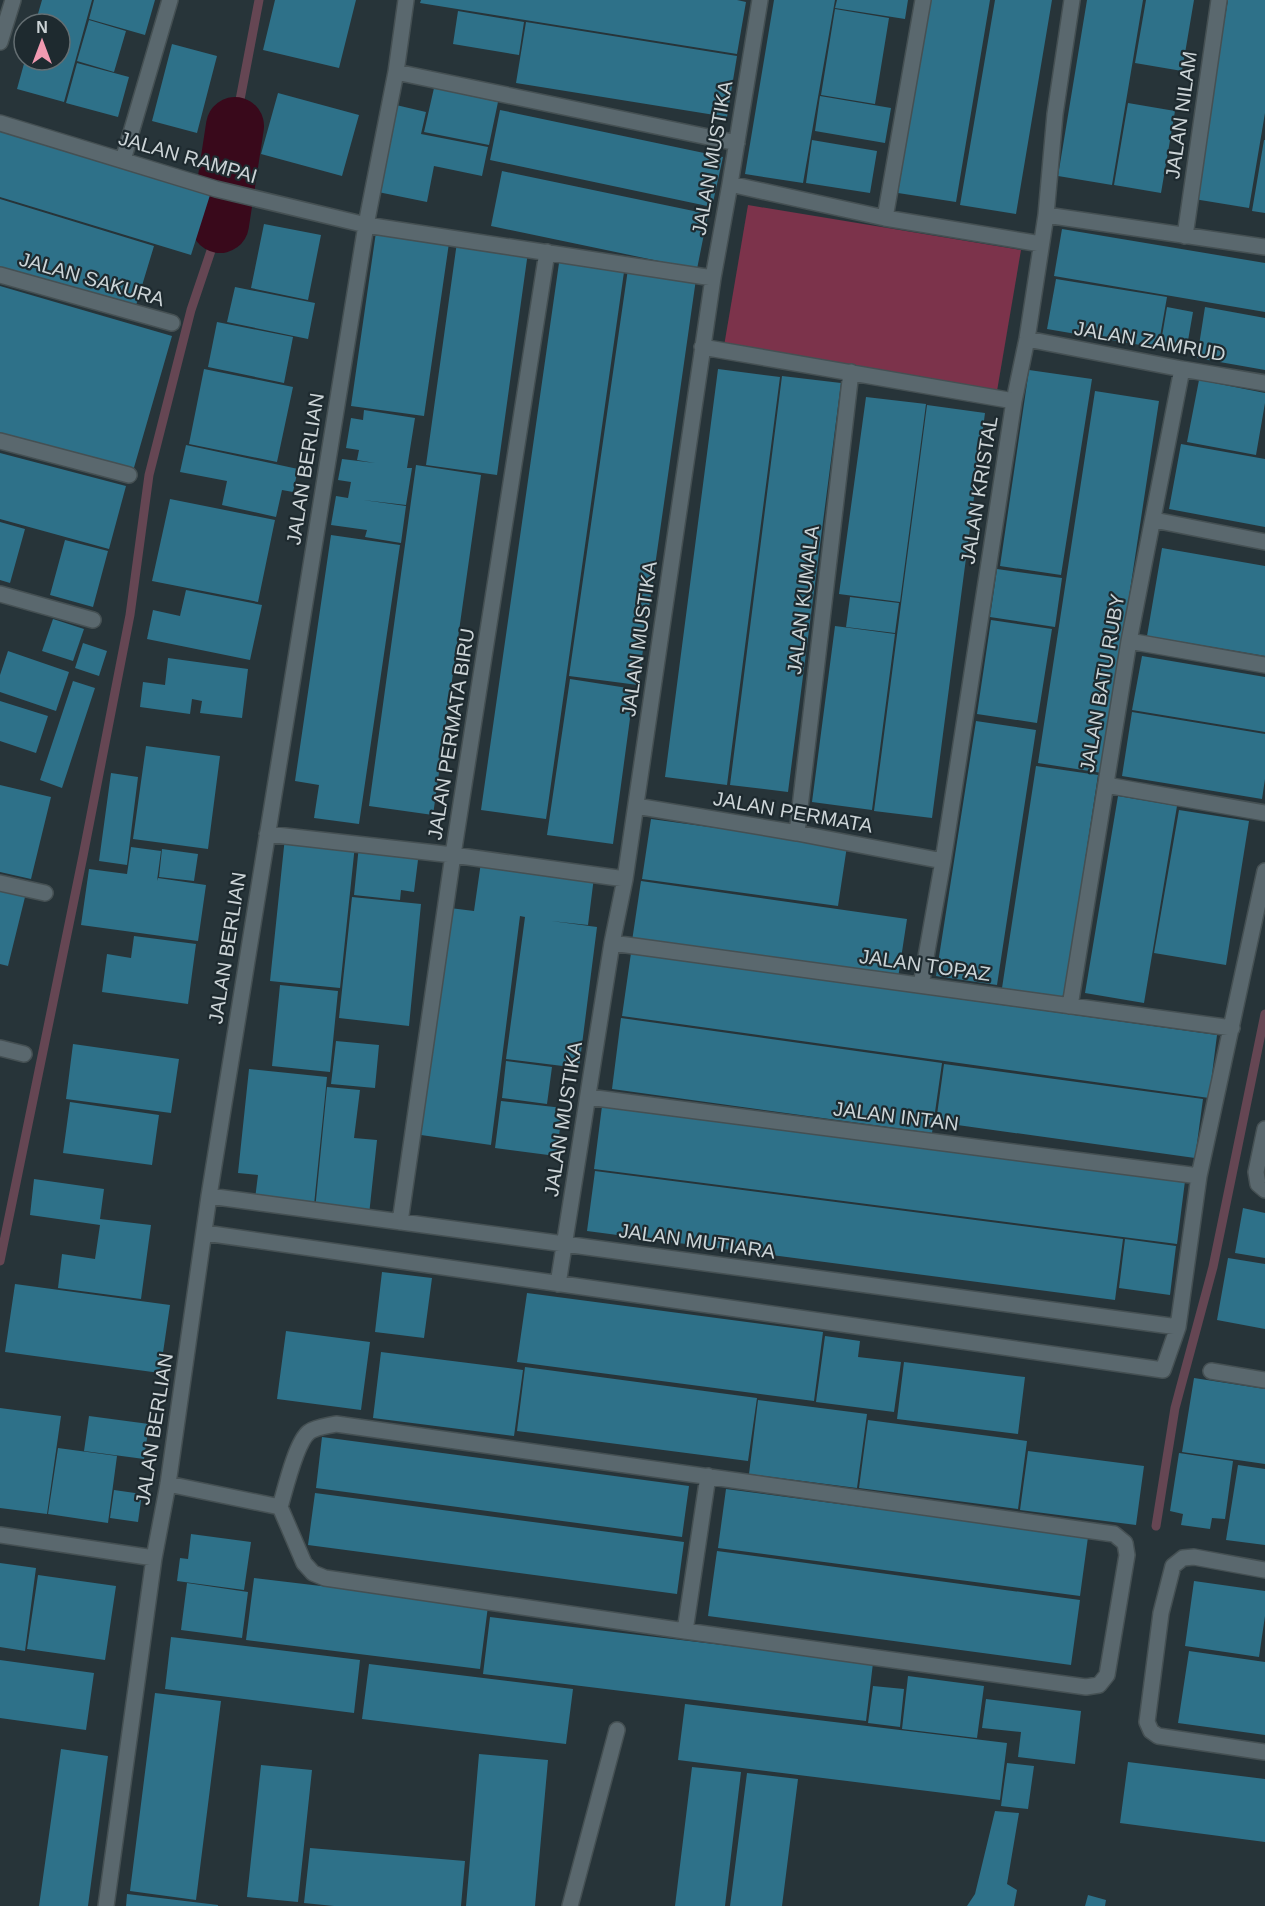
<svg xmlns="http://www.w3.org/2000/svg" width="1265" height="1906" font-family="Arial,sans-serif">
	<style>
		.green { fill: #7c334b }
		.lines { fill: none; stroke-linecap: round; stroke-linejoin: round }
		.stream { stroke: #654653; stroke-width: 9 }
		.river { stroke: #39091b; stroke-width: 58 }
		.building { fill: #2e7189 }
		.service-casing { stroke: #455053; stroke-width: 18 }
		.minor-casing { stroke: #455053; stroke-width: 18 }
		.service { stroke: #5a686e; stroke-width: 15 }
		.minor { stroke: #5a686e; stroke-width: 15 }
		.labels { text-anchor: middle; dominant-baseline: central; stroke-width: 4.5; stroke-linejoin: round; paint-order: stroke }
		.street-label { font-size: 20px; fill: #ccd4d7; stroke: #1e2a2f }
	</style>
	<rect width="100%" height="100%" fill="#273439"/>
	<path class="green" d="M748 205 1021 250 997 391 724 346Z"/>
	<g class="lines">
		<path class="stream" d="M235 126 259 0
			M0 1261 83 856 130 615 149 475 191 310 220 224
			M1156 1526 1175 1408 1213 1267 1265 1014"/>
		<path class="river" d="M220 224 235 126"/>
	</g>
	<path class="building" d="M42 0H92L64 102 17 89 25 60H60V24H35Z
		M94 0H155L145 35 89 19Z
		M275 0H356L339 68 263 50Z
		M421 0H737L746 2 737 54 420 3Z
		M774 0H835L803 183 745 174Z
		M837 0H908L905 19 835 8Z
		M930 0H990L956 202 898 193Z
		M995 0H1052L1016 214 960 205Z
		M1087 0H1143L1112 185 1058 176Z
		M1146 0H1194L1182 71 1135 63Z
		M1228 0H1265V113L1249 208 1194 199Z
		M835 9 889 18 875 104 821 95Z
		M458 11 524 22 519 55 453 44Z
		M89 20 126 31 114 72 77 61Z
		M526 22 737 56 727 117 516 83Z
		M172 44 217 56 197 133 152 121Z
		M77 63 129 77 118 117 66 103Z
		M434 88 498 102 489 145 424 132Z
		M278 93 359 115 342 176 261 154Z
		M820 96 891 108 885 143 815 131Z
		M1128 103 1175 111 1161 193 1114 185Z
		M396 105 426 112 421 134 488 147 482 176 434 166 427 202 378 192Z
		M500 110 723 157 712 207 490 160Z
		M0 127 211 192 191 255 0 197Z
		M812 140 877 151 870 193 806 183Z
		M1264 140H1265V213L1252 211Z
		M502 171 708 214 697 269 491 226Z
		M0 199 154 246 134 312 0 271Z
		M264 224 321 235 308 300 251 288Z
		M1062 229 1265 263V312L1054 276Z
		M376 232 449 243 424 416 351 406Z
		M457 242 528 252 497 475 426 465Z
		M560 256 625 265 546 819 481 810Z
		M628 269 696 279 638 685 569 676Z
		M1056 279 1167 297 1158 348 1047 329Z
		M0 286 172 336 133 471 0 433Z
		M235 287 315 303 308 339 227 322Z
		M1167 307 1193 312 1186 352 1160 348Z
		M1205 307 1265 318V370L1197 358Z
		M217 322 293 337 284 383 208 367Z
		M204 369 293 387 277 462 189 444Z
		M718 369 780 377 727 785 665 777Z
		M1029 370 1092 379 1061 575 1000 566Z
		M782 376 841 383 788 792 730 785Z
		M1199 380 1265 393V403L1256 455 1187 442Z
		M1095 391 1159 401 1102 773 1038 763Z
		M866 397 926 404 900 602 839 594Z
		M927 405 985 413 932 818 874 811Z
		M364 410 415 418 407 468H412L406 505 363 500 406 506 401 543 365 537 367 530 331 525 336 496 348 498 351 482 338 480 342 459 375 463 357 460 359 450 346 448 351 418 363 420Z
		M1181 444 1265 459V527L1169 509Z
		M186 445 298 469 293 492 282 490 276 517 222 505 227 481 180 472Z
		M0 453 126 486 109 549 0 519Z
		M416 465 481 475 433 815 369 806Z
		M170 499 275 520 258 602 152 581Z
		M0 522 25 529 10 583 0 580Z
		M331 535 400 545 359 824 314 818 319 785 295 781Z
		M65 540 108 551 93 607 50 595Z
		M1162 548 1265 566V656L1147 636Z
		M997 569 1062 578 1055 627 990 617Z
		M186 590 262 605 250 660 147 639 153 610 180 616Z
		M850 597 899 603 895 633 846 627Z
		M53 619 84 629 73 661 42 651Z
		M991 620 1052 629 1037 723 977 714Z
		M835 626 895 634 872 810 812 802Z
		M83 643 107 651 99 676 75 668Z
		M8 651 69 672 56 711 0 692V675Z
		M1142 656 1265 677V732L1132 710Z
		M168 658 248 669 242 718 200 713 202 701 192 699 190 714 140 707 143 682 165 685Z
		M570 679 634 689 613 844 547 835Z
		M73 681 95 688 62 788 40 780Z
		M0 701 48 716 36 753 0 741Z
		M1132 712 1265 734V779L1262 799 1122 776Z
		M976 721 1036 730 997 985 936 976Z
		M146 746 220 756 208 849 133 839Z
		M1036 766 1098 775 1064 998 1002 988Z
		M111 773 138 777 127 865 99 861Z
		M0 785 51 797 31 879 0 872Z
		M1118 796 1177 806 1144 1003 1085 993Z
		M1179 810 1249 821 1226 965 1154 953Z
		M651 819 847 846 838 906 642 879Z
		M285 837 355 845 340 988 270 981Z
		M359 845 419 852 414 892 401 890 400 900 354 895Z
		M131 847 161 851 157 881 158 878 206 885 198 941 81 925 89 869 127 874Z
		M162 849 198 854 194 881 159 877Z
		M481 862 594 877 588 925 551 921 597 927 579 1068 506 1059 525 917 520 916 491 1145 421 1135 450 908 474 911Z
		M641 881 907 919 898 978 632 941Z
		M0 891 25 897 8 966 0 964Z
		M352 897 421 904 409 1026 339 1018Z
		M134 936 196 944 188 1004 102 992 107 954 131 958Z
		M631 953 1217 1035 1209 1098 622 1016Z
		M280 985 338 991 330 1072 272 1066Z
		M621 1018 942 1063 932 1133 612 1089Z
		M336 1041 379 1045 375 1088 331 1084Z
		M73 1044 179 1059 171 1113 66 1099Z
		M506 1061 552 1067 547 1104 502 1098Z
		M944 1064 1203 1099 1195 1158 936 1122Z
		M249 1069 327 1077 314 1205 255 1199 258 1175 238 1173Z
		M327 1087 360 1090 354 1138 377 1140 369 1215 315 1210Z
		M501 1101 563 1108 556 1156 495 1148Z
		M70 1102 159 1115 152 1165 63 1153Z
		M602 1106 1185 1181 1177 1244 594 1169Z
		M595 1171 1123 1239 1115 1300 587 1231Z
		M34 1179 104 1189 100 1219 151 1225 141 1299 58 1288 62 1254 95 1259 100 1225 30 1215Z
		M1243 1208 1265 1213V1258L1235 1253Z
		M1125 1239 1176 1246 1170 1295 1119 1288Z
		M1228 1258 1265 1264V1329L1217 1320Z
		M382 1272 432 1278 424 1338 375 1332Z
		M15 1284 170 1305 160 1373 5 1352Z
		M527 1293 823 1332 814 1401 517 1362Z
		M286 1331 370 1342 361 1410 277 1399Z
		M825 1336 860 1341 858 1357 901 1362 894 1412 816 1402Z
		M381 1352 523 1370 514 1436 373 1418Z
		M904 1362 1025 1377 1018 1434 897 1419Z
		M525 1367 757 1398 748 1461 517 1431Z
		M1194 1378 1265 1389V1464L1182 1452Z
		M758 1400 867 1414 857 1488 749 1474Z
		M0 1408 61 1416 47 1514 0 1508Z
		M89 1416 149 1424 144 1459 84 1451Z
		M868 1420 1027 1441 1018 1509 859 1488Z
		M322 1437 689 1486 682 1537 316 1488Z
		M58 1448 117 1456 108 1523 48 1514Z
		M1028 1451 1144 1466 1136 1525 1020 1510Z
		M1179 1453 1233 1461 1225 1519 1212 1518 1210 1529 1181 1525 1183 1514 1170 1511Z
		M1238 1465 1265 1469V1545L1226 1540Z
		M726 1489 1088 1537 1080 1596 718 1548Z
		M114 1490 142 1494 138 1522 110 1518Z
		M315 1493 684 1542 677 1594 308 1545Z
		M191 1534 251 1542 244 1590 177 1581 180 1558 188 1559Z
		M717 1551 1080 1600 1071 1665 708 1616Z
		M0 1563 36 1568 25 1651 0 1647Z
		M38 1575 116 1586 105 1660 27 1649Z
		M254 1578 488 1606 480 1669 246 1640Z
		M1194 1581 1265 1591V1616L1259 1657 1185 1646Z
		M187 1583 248 1592 242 1638 181 1630Z
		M490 1617 873 1663 866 1721 483 1674Z
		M171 1637 360 1660 354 1713 165 1689Z
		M1189 1651 1265 1662V1735L1178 1723Z
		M0 1660 94 1673 86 1730 0 1718Z
		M369 1664 573 1689 566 1744 362 1719Z
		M908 1676 984 1686 977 1738 902 1729Z
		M873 1686 904 1689 900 1727 868 1723Z
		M155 1693 221 1701 196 1900 130 1891Z
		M986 1699 1081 1711 1075 1764 1018 1757 1021 1732 982 1728Z
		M685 1704 1007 1743 1000 1800 678 1760Z
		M61 1749 108 1756 88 1906H39Z
		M479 1754 548 1760 535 1906H466Z
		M1128 1762 1265 1779V1842L1120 1823Z
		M1007 1763 1034 1766 1028 1809 1001 1806Z
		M261 1765 312 1770 298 1902 247 1897Z
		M692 1767 741 1772 725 1906H675Z
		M747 1773 798 1779 782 1906H730Z
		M995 1811 1019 1813 1007 1884 1017 1890 1014 1906H967L975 1894Z
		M310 1848 465 1861 461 1906H334L304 1903Z
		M127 1894 218 1905V1906H126Z
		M1088 1895 1106 1900 1105 1906H1085Z"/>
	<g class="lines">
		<g class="service-casing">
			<path id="service" d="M570 1906 617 1730"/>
		</g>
		<g class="minor-casing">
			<path id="minor" d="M0 42 13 0
				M396 72 737 143
				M0 123 216 189 366 225 713 278
				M123 160 170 0
				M730 184 885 218 1041 244
				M1046 215 1265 247
				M885 218 923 0
				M1185 236 1219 0
				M0 275 172 323
				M1027 339 1182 369 1265 383
				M702 347 1014 401
				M0 441 129 475
				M1154 520 1265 542
				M0 594 93 620
				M1129 641 1265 665
				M1106 785 1265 813
				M636 806 797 833 943 861
				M797 833 851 372
				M267 834 453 855 625 879
				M0 883 45 893
				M612 943 1232 1028
				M921 985 943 861 1014 401 1027 339 1046 215 1055 114 1072 0
				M1070 1006 1129 641 1182 369
				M0 1048 24 1054
				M588 1097 1199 1176
				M1265 1129 1256 1172 1258 1184 1265 1190
				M209 1196 1178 1327
				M400 1222 453 855 547 252
				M205 1233 1163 1370 1178 1327 1199 1176 1265 871
				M558 1284 612 943 625 879 713 278 730 184 760 0
				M1211 1371 1265 1380
				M336 1424 1114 1534 1125 1543 1127 1555 1107 1675 1099 1685 1086 1687 685 1631 325 1578 313 1573 304 1563 280 1507C285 1490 296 1442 309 1432 316 1427 328 1426 336 1424Z
				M168 1484 280 1507
				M0 1535 154 1558
				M1265 1570 1194 1557 1183 1558 1173 1566 1161 1613 1147 1722 1151 1731 1158 1736 1265 1752
				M685 1631 708 1476
				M106 1906 154 1558 168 1484 209 1196 366 225 396 72 406 0"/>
		</g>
		<use href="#service" class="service"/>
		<use href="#minor" class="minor"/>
	</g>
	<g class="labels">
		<g class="street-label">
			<text transform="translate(1181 115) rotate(-82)">JALAN NILAM</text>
			<text transform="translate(188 157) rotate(16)">JALAN RAMPAI</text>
			<text transform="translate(712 158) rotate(-80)">JALAN MUSTIKA</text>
			<text transform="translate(92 279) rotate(16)">JALAN SAKURA</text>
			<text transform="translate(1150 341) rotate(10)">JALAN ZAMRUD</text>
			<text transform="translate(305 469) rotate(-81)">JALAN BERLIAN</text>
			<text transform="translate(979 490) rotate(-81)">JALAN KRISTAL</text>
			<text transform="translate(803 600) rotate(-83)">JALAN KUMALA</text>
			<text transform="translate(639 639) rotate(-82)">JALAN MUSTIKA</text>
			<text transform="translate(1102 683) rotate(-80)">JALAN BATU RUBY</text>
			<text transform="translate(451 734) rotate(-81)">JALAN PERMATA BIRU</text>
			<text transform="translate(793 812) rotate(10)">JALAN PERMATA</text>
			<text transform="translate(227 948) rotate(-81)">JALAN BERLIAN</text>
			<text transform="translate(925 965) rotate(8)">JALAN TOPAZ</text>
			<text transform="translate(896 1116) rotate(7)">JALAN INTAN</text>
			<text transform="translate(563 1119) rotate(-81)">JALAN MUSTIKA</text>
			<text transform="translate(697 1241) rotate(8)">JALAN MUTIARA</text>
			<text transform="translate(154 1429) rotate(-81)">JALAN BERLIAN</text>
		</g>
	</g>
	<g transform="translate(42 42)"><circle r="28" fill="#1e2a2f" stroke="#646e72" stroke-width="1.5"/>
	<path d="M0-4.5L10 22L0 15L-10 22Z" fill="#f19ab1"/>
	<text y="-9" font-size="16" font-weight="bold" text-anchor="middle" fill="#ccd4d7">N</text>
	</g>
</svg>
